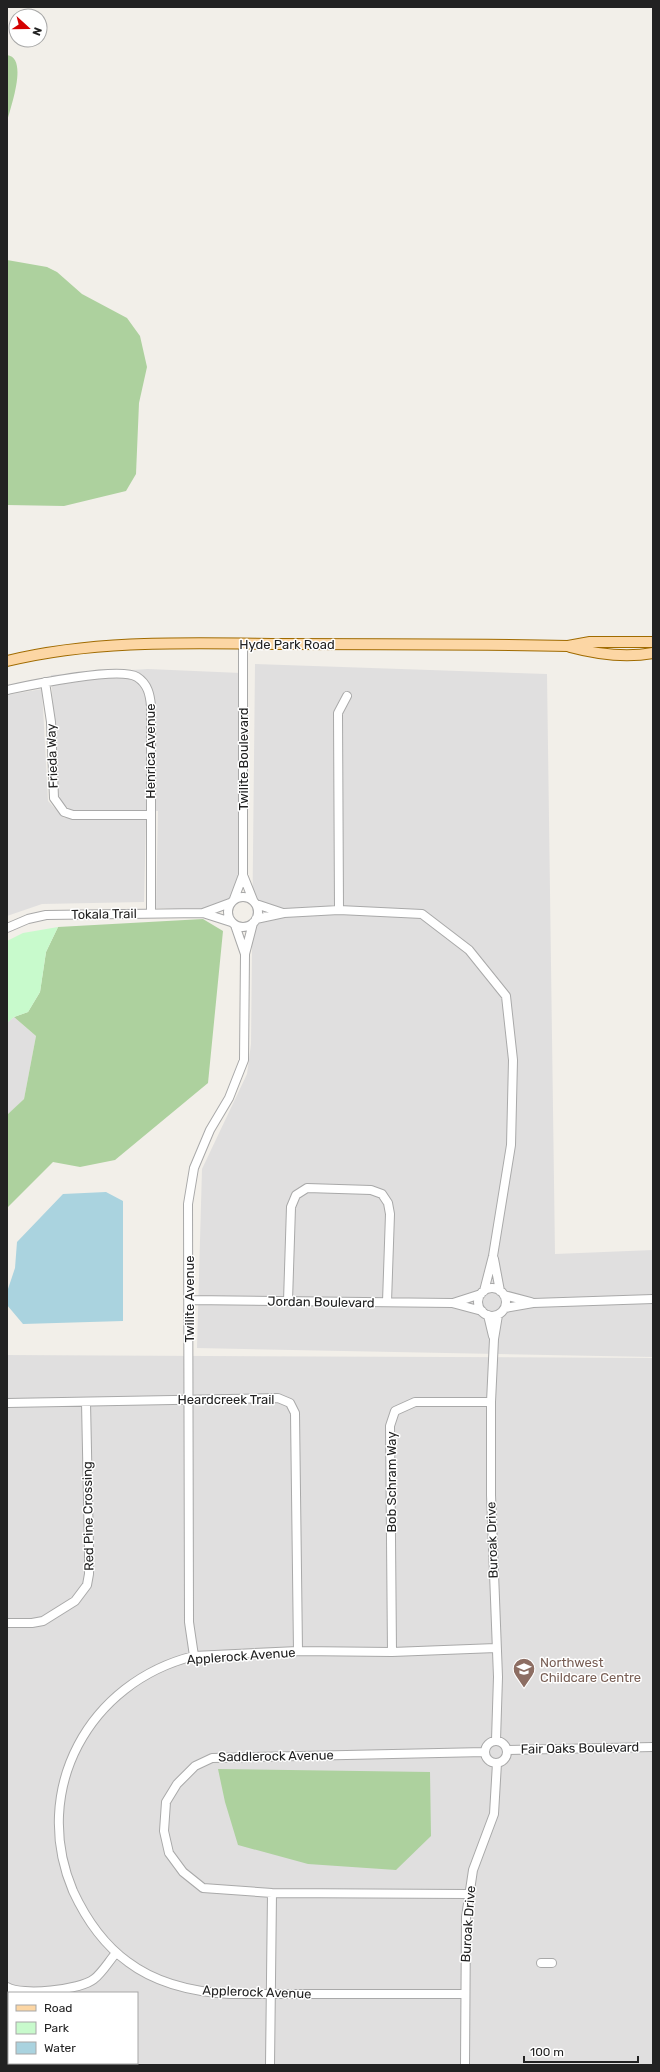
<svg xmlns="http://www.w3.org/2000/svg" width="660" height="2072" font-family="Rubik,sans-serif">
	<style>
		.residential { fill: #e0dfdf; fill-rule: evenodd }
		.forest { fill: #add19e }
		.park { fill: #c8facc }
		.water { fill: #aad3df }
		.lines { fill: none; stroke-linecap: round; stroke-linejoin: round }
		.minor-casing { stroke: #a9a9a9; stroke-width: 10 }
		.major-casing { stroke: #a06b00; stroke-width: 12 }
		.minor { stroke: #fff; stroke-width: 8 }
		.major { stroke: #fcd6a4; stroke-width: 10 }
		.labels { text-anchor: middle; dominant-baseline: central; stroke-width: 3; stroke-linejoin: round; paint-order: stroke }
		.street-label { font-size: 13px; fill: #222; stroke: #fff }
		.education-label { font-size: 13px; fill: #785e54; stroke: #fff; text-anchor: start }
	</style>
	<rect width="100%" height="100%" fill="#f2efe9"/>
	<path class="residential" d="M255 664 547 674 555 1254 653 1250V1357L197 1348 202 1169 247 1074 251 1044Z
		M148 669 241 673 238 876 232 896 228 900 202 910 156 908 158 811H72L59 801 51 675Z
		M42 689 48 801 64 818 146 819 144 902 42 904 7 916V695Z
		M14 1017 36 1036 24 1099 7 1116V1023Z
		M7 1355 653 1358V2065H7ZM9 1993H137V2063H9Z"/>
	<path class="forest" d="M7 55C29 58 10 108 7 122Z
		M7 260 47 267 57 272 82 294 127 318 140 336 147 367 139 403 136 474 126 491 64 506 7 505Z
		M203 919 223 931 208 1083 115 1160 80 1167 53 1162 7 1208V1115L24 1099 36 1036 14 1017 28 1012 40 992 46 952 58 927Z
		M218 1769 430 1772 431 1836 396 1870 308 1864 238 1845 225 1802Z"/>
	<path class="park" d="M58 927 46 952 40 992 28 1012 14 1017 7 1023V941L23 933Z"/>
	<path class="water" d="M106 1192 123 1201V1321L23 1324 7 1305V1292L15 1268 17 1242 63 1194Z"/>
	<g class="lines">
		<g class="minor-casing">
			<path id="minor" d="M45 682 51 722 54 798 64 812 73 815H150
				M7 690C31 685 119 666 137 677 148 684 150 695 151 706V913
				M243 875 253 900
				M228 912a15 15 0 1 1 30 0a15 15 0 1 1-30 0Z
				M234 899 243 875V644
				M256 904 283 913
				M339 910 338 713 347 696
				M203 913 230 903
				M256 919 284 913 339 910 422 914 469 950 506 996 513 1060 511 1145 493 1256 484 1291
				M235 925 245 954
				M7 928 28 919 46 915 203 913 231 922
				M494 1259 500 1291
				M478 1302a14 14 0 1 1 28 0a14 14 0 1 1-28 0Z
				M504 1295 531 1302
				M189 1300 452 1303 482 1311
				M288 1301 291 1207 296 1195 307 1188 371 1190 382 1194 388 1203 390 1214 387 1302
				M453 1303 481 1294
				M505 1308 533 1303 653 1299
				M488 1315 493 1336
				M7 1403 278 1398 290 1403 295 1413 298 1651
				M7 1623H32L43 1621 75 1601 87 1585 89 1574V1548L86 1402
				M392 1652 390 1426 395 1411 415 1402H491
				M194 1656 189 1622 188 1204 194 1168 210 1130 229 1098 244 1060 245 954 253 923
				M496 1740 498 1677 491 1495V1402L494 1339 498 1315
				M485 1752a11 11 0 1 1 22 0a11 11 0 1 1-22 0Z
				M507 1750 653 1747
				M468 1894 272 1893 203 1888 183 1872 169 1853 164 1831 166 1802 177 1784 195 1766 212 1758 485 1752
				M541 1963H552
				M7 1987C22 1996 80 1990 94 1979 102 1973 109 1961 116 1953
				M465 1994H230C195 1992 157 1984 128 1962 103 1944 86 1919 73 1891 30 1790 89 1682 194 1656L298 1651 392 1652 496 1648
				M270 2065 272 1893
				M465 2065 466 1917 473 1870 494 1814 497 1763"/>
		</g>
		<g class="major-casing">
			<path id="major" d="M570 647C596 654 626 658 653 653
				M7 661C97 639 192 643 284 644 379 644 473 644 568 646L590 642H653"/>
		</g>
		<use href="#minor" class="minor"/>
		<use href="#major" class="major"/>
	</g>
	<defs>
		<g id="school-pin" transform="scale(1.15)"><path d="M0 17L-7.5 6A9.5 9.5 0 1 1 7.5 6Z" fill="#8d6e63" stroke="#fff"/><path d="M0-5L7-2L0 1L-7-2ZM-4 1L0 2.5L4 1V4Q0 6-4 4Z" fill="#fff"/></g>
	</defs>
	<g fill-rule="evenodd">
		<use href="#school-pin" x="524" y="1669"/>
	</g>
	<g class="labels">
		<g class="street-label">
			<text x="287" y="644">Hyde Park Road</text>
			<text transform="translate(150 751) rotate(-90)">Henrica Avenue</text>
			<text transform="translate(52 756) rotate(-92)">Frieda Way</text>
			<text transform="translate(243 759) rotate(-90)">Twilite Boulevard</text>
			<text transform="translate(104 914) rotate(-1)">Tokala Trail</text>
			<text transform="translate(189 1299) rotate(-90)">Twilite Avenue</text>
			<text transform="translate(321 1302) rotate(1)">Jordan Boulevard</text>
			<text x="226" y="1399">Heardcreek Trail</text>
			<text transform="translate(391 1482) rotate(-90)">Bob Schram Way</text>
			<text transform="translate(88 1516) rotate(-91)">Red Pine Crossing</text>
			<text transform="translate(492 1540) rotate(-92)">Buroak Drive</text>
			<text transform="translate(241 1656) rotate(-4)">Applerock Avenue</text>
			<text transform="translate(580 1748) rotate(-1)">Fair Oaks Boulevard</text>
			<text transform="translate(276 1756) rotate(-1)">Saddlerock Avenue</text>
			<text transform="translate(468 1924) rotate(-86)">Buroak Drive</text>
			<text transform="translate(257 1992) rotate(2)">Applerock Avenue</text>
		</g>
		<g class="education-label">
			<text x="540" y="1662">Northwest<tspan x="540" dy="15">Childcare Centre</tspan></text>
		</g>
	</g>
	<rect width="660" height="2072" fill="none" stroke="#222222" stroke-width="16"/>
	<rect x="8" y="1992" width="130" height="72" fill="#ffffff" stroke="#a7a7a7"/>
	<rect x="16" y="2005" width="20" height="6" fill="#fcd6a4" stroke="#a7a7a7"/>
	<text x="44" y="2012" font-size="12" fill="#222222">Road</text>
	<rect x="16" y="2022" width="20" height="12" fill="#c8facc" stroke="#a7a7a7"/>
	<text x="44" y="2032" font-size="12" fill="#222222">Park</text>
	<rect x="16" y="2042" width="20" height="12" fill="#aad3df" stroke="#a7a7a7"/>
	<text x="44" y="2052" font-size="12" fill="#222222">Water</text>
	<g transform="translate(28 28) rotate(111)"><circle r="19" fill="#ffffff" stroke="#a7a7a7"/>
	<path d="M0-3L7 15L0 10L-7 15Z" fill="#d40000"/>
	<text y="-6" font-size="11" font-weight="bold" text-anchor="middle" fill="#222222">N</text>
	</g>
	<path d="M524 2056v6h114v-6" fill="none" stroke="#222222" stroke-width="2"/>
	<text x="530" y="2056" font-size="12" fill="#222222" stroke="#ffffff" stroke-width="3" paint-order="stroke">100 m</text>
</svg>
